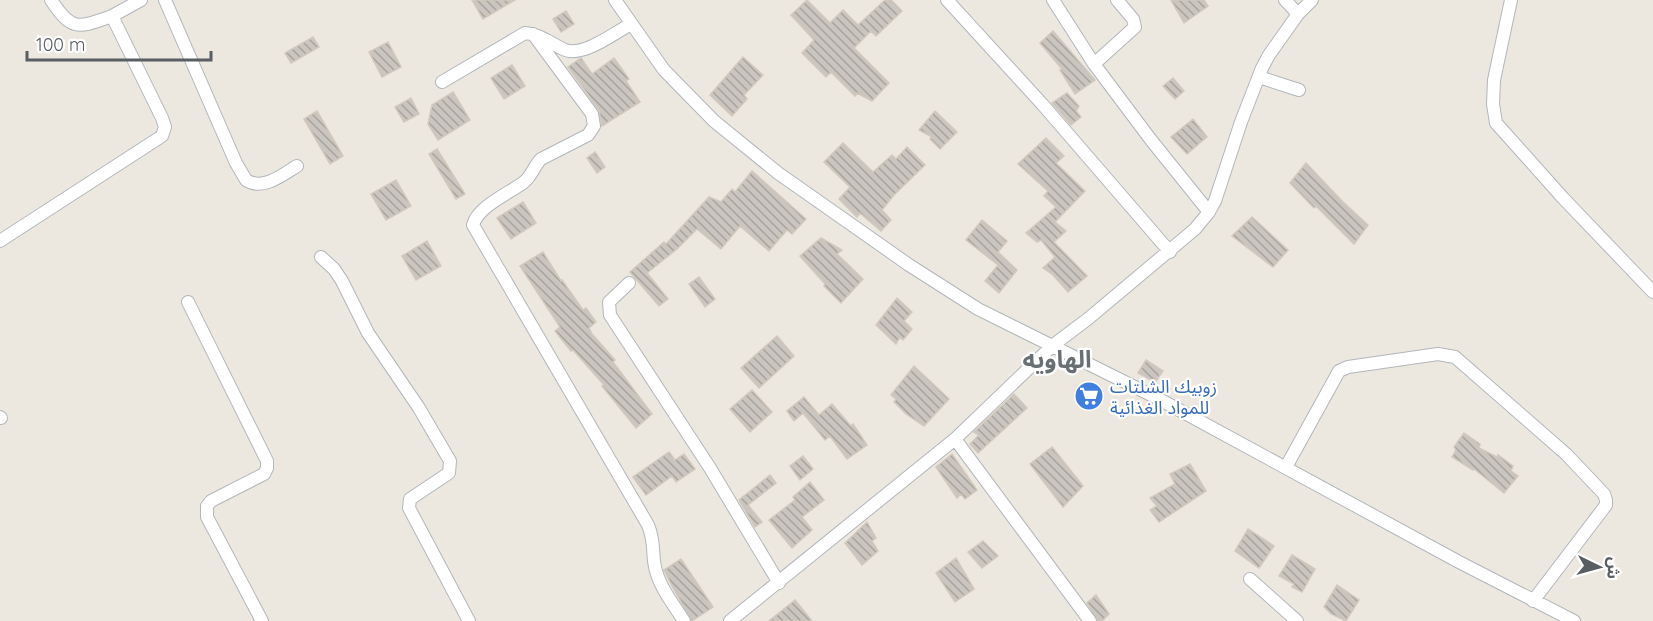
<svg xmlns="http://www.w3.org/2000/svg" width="1653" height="621" font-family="Quicksand,'Noto Sans Arabic',sans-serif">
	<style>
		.building { fill: url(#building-back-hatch); stroke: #d2c8bd; stroke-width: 1.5 }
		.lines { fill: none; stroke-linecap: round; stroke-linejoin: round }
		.minor-casing { stroke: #b2b7bc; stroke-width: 14 }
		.minor { stroke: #fff; stroke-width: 12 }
		.labels { text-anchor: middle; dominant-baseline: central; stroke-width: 4.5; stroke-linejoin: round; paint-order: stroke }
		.shop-label { font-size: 18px; fill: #366cbe; stroke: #fff; text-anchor: start }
		.district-label { font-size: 24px; font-weight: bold; fill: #697074; stroke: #fff }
	</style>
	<defs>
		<pattern id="building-back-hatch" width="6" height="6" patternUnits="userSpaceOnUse" patternTransform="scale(1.5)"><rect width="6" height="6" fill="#cac5be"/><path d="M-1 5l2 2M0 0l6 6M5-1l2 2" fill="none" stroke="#a7a39e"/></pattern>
	</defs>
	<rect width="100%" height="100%" fill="#ede8df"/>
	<path class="building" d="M472 0H515L483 19Z
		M807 0 830 23 843 10 858 25 885 0H891L902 11 876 36 871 31 854 48 889 83 872 101 857 93 855 96 831 72 826 77 802 53 814 40 791 15Z
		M1171 0H1204L1208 6 1184 23Z
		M566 11 574 24 561 32 553 19Z
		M1053 31 1095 80 1075 94 1060 70 1062 69 1040 43Z
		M313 37 319 47 291 63 285 53Z
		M388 42 401 67 382 77 369 52Z
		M743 57 763 75 744 95 747 99 732 116 710 95Z
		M581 58 592 74 614 58 629 79 626 81 640 102 602 126 599 110 568 67Z
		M512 65 525 86 504 99 491 78Z
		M1173 78 1184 91 1175 99 1163 86Z
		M453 92 470 120 438 140 428 124 432 105Z
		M1067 93 1079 106 1076 111 1081 117 1071 125 1052 103Z
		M411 98 419 114 404 122 395 107Z
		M317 111 343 156 330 164 304 119Z
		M935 111 957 132 940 149 930 139 932 137 919 130Z
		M1193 119 1207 137 1187 154 1171 137Z
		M1046 138 1064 156 1056 163 1085 191 1055 222 1066 231 1054 242 1087 276 1068 292 1053 275 1043 268 1055 257 1041 240 1037 242 1026 233 1056 207 1044 196 1048 191 1018 164Z
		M843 143 873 172 892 155 896 159 907 147 925 165 894 195 882 210 891 220 881 231 860 213 857 217 839 199 850 187 824 162Z
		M437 149 465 194 456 199 429 154Z
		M595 152 605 167 597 173 587 158Z
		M1306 163 1343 202 1368 225 1354 244 1316 206 1314 208 1290 183Z
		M752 171 806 219 792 234 787 230 769 251 740 226 721 249 697 229 677 249 647 273 668 299 659 306 630 272 664 242 666 244 709 197 721 202 732 189 735 192Z
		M396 180 411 206 386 220 371 194Z
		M523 202 536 223 511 239 497 218Z
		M1252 217 1288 250 1273 267 1232 236Z
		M982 220 1007 241 998 252 1017 270 999 293 985 281 998 265 966 240Z
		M821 238 842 250 837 254 863 279 841 303 824 286 825 284 800 256Z
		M427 241 441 266 416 280 402 256Z
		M543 252 561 281 562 280 583 310 586 308 596 322 589 328 592 334 615 360 613 362 652 414 636 428 602 386 604 385 573 350 571 351 555 331 560 327 520 266Z
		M699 277 715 299 705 307 689 284Z
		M897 298 912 312 904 321 912 329 903 340 900 337 896 344 876 325Z
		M777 336 794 356 759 388 741 368Z
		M1146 360 1163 371 1155 382 1138 373Z
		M914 366 949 399 924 426 906 414 894 402 896 399 891 395Z
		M752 390 772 412 750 432 730 409Z
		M1014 394 1027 408 978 453 970 444 979 435 974 432Z
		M804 397 819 415 832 404 851 426 853 424 867 445 847 459 830 436 825 440 803 413 794 421 787 411Z
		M1464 433 1480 444 1479 448 1497 457 1498 455 1513 466 1511 471 1518 476 1504 493 1474 469 1473 470 1452 457 1456 450 1454 447Z
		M1052 447 1083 486 1063 507 1030 464Z
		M669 452 675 460 684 454 695 469 676 482 672 476 646 495 633 477Z
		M952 454 977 490 965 499 961 494 957 498 936 467Z
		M803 456 813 469 800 480 790 466Z
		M1190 464 1206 491 1159 522 1150 510 1157 506 1150 498 1175 484 1170 474Z
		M770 475 776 483 748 505 762 522 755 527 739 500Z
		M810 482 824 500 802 517 812 530 792 548 769 520 795 500 793 497Z
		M867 522 876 538 872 541 878 551 862 565 845 543Z
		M1248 529 1274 546 1259 568 1235 551Z
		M983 541 998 556 982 568 968 552Z
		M1292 555 1315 569 1302 592 1292 587 1294 584 1279 576Z
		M956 558 974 589 955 602 936 573Z
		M681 559 713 607 692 621 672 586 664 570Z
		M1337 585 1359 600 1346 621 1331 614 1324 607Z
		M1096 595 1109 614 1102 621H1098L1087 603Z
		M795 600 812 621H769Z"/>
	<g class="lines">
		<g class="minor-casing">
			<path id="minor" d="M51 0C72 32 78 28 112 16
				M165 0 236 163 246 180C263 191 282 175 297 166
				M615 0 664 70 714 121 778 173 909 265 978 309 1159 399 1459 562 1574 621
				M947 0 1043 105 1170 252
				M1053 0 1094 64
				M1117 0 1133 19 1135 27 1094 64 1151 140 1209 212
				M1285 0 1298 14
				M1511 0 1494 80 1493 104 1496 123 1563 198 1653 292
				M533 34 592 114 594 126 588 135 541 159C534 166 531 177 524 182 510 193 478 206 473 225L648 525C656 544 651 554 656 571 661 589 674 605 684 621
				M1259 77 1299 90
				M442 82 525 33C540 34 550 43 563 49 581 59 614 33 631 24
				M0 241 162 136 165 127 162 118 112 16 141 0
				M321 257 334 269 342 281 368 333 419 408 450 461 449 473 410 499 409 508 469 621
				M629 283 609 302 610 315 710 468 779 583
				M188 302 267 461V468L264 474 211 501 207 506V517L262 621
				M0 417 1 418
				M955 439 1090 621
				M1286 467 1339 371 1348 367 1438 354 1455 357 1566 454 1604 494 1606 500V505L1533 601
				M1250 579 1297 621
				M730 621 955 439 1052 346 1089 318 1195 229 1209 212 1215 201 1241 122 1262 68 1269 55 1298 14 1312 0"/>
		</g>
		<use href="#minor" class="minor"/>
	</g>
	<defs>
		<g id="supermarket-disc" transform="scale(1.5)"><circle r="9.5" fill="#3f7fe0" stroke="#fff"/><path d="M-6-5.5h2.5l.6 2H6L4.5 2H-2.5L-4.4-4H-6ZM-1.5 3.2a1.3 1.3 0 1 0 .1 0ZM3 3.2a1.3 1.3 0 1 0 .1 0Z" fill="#fff"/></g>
	</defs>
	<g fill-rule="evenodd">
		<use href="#supermarket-disc" x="1089" y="396"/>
	</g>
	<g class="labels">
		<g class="shop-label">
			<text x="1110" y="386">زوبيك الشلتات<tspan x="1110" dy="21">للمواد الغذائية</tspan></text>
		</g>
		<g class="district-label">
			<text x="1057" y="359">الهاويه</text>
		</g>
	</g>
	<g transform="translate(1599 567) rotate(95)" stroke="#ffffff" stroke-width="4.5" paint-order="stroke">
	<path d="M0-4.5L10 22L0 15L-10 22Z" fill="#585e62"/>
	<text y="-9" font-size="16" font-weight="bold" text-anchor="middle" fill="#585e62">ش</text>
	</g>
	<path d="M27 51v9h184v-9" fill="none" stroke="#585e62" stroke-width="3"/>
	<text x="36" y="51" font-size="18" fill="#585e62" stroke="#ffffff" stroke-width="4.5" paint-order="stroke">100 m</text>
</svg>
